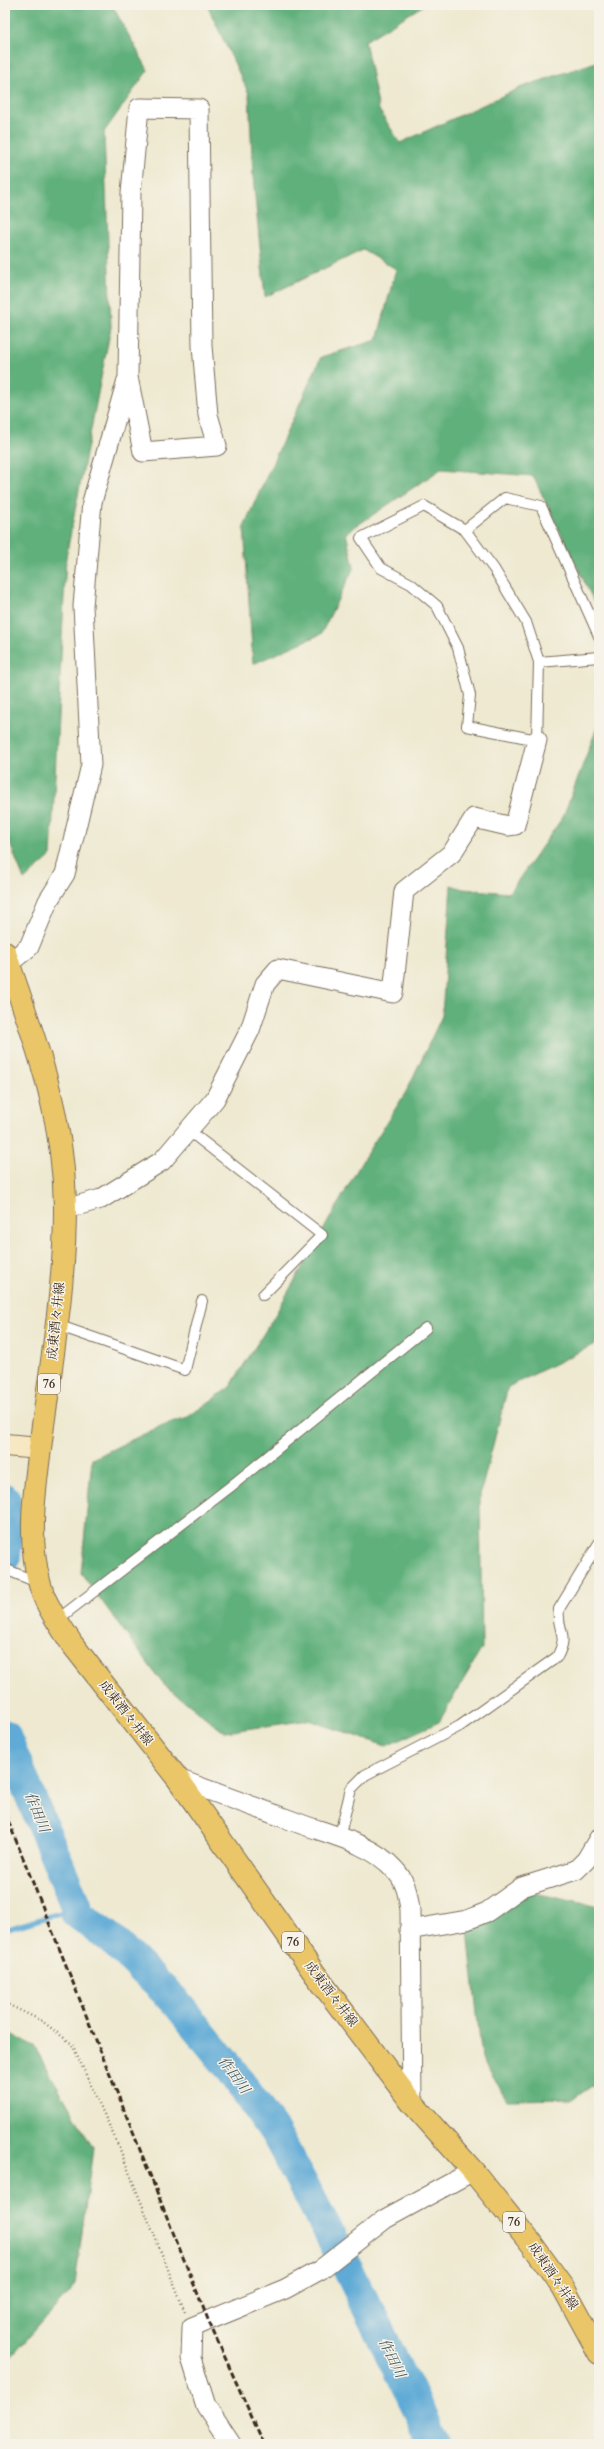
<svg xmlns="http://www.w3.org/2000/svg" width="604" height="2449" font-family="Cardo,'Noto Serif JP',serif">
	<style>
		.forest { fill: #60b07c; stroke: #4e6d4d }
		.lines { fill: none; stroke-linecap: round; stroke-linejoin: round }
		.stream { stroke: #5eaad6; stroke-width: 5 }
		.river { stroke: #5eaad6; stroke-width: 31 }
		.lane-casing { stroke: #7a6d5c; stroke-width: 12 }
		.street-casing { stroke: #7a6d5c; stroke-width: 21 }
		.secondary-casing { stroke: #7a6d5c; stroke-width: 24 }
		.primary-casing { stroke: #7a6d5c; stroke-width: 24 }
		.path { stroke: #7a6d5c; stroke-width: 2.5; stroke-dasharray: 1 3; stroke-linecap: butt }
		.lane { stroke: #fff; stroke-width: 10 }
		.street { stroke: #fff; stroke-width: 19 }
		.secondary { stroke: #f7e8c3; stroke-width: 22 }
		.primary { stroke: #eac669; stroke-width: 22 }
		.rail { stroke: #3b2a1e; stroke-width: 3; stroke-dasharray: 6 3; stroke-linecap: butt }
		.labels { text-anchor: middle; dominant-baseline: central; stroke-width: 3; stroke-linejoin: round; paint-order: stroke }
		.shield { fill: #f7f3e8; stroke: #73665b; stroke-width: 1 }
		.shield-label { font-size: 12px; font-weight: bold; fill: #3b2a1e }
		.street-label { font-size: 13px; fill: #3b2a1e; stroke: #f7f3e8 }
		.water-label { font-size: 14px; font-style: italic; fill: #47575e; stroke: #f7f3e8 }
	</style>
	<rect width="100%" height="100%" fill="#f7f3e8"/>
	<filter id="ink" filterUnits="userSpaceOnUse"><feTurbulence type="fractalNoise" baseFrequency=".025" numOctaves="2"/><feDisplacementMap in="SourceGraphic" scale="8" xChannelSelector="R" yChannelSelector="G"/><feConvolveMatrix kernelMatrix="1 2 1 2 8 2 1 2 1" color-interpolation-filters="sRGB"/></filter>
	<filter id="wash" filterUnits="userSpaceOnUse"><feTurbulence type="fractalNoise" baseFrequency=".012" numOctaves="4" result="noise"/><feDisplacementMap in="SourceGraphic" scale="16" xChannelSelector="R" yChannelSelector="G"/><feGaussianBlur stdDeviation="0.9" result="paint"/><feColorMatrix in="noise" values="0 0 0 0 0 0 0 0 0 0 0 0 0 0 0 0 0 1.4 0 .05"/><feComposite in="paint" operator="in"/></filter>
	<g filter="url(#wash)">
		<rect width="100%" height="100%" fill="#eee9d0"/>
		<path class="forest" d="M5 5H112L148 70 104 132 111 327 66 557 51 856 24 880 5 831Z
			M207 5H424L365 41 379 110 400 143 522 87 599 61V612L533 476 441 469 346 533 354 567 321 634 253 664 244 526 321 357 377 340 396 269 363 250 265 297 253 176 249 94Z
			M599 722V1342L508 1387 480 1495 482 1648 439 1722 386 1746 309 1720 224 1732 163 1684 81 1573 92 1459 165 1424 188 1417 230 1387 274 1317 364 1158 406 1092 442 1016 451 885 463 889 509 893 563 817Z
			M530 1892 599 1907V2081L573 2099 507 2100 482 2059 467 1923Z
			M5 2031 34 2046 93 2148 75 2285 5 2364Z"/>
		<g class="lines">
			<path class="stream" d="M5 1930 63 1912 76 1913"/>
			<path class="river" d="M5 1499 7 1540 5 1559
				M5 1735 76 1906V1913L110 1938 174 2000 232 2071 276 2134 348 2269 435 2444"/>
		</g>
	</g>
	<g filter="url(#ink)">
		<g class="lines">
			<g class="lane-casing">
				<path id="lane" d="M465 530 494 569 526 622 539 662 537 740 467 726 470 695 458 648 437 606 411 584 381 568 361 538 424 506 465 530 505 498 541 506 599 636
					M539 662 599 657
					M188 1130 322 1235 263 1295
					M57 1325 185 1370 202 1301
					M5 1569 39 1583
					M57 1620 230 1487 426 1328
					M339 1838 351 1789 365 1775 460 1726 557 1657C570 1633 556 1631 559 1609L599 1543"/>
			</g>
			<g class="street-casing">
				<path id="street" d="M139 108 199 109 202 346 208 415 217 446 143 452 128 377 131 193Z
					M9 963 29 947 48 901 65 874 91 765 83 606 92 502 127 380
					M65 1209 101 1199 162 1161 215 1099 250 1030 265 984 278 969 393 993 404 891 452 853 474 818 508 826 515 825 537 740
					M178 1779C219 1794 260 1809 301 1824 331 1835 372 1844 394 1869 406 1881 408 1894 410 1910L412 2103
					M409 1930 467 1920 487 1912 522 1887 576 1870 586 1860 599 1838
					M231 2444 206 2406 191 2358 192 2327 285 2289 320 2270 385 2219 473 2171"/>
			</g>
			<g class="secondary-casing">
				<path id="secondary" d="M5 1445 40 1448"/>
			</g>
			<g class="primary-casing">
				<path id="primary" d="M5 953C35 1041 64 1113 65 1208 65 1281 53 1353 43 1425 37 1475 26 1531 39 1581 44 1604 60 1625 72 1644L178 1779 315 1974 412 2103 473 2171 531 2243 563 2287 599 2353"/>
			</g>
			<path class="path" d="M5 2003 42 2021 72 2044 119 2147 185 2312"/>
			<use href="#lane" class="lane"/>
			<use href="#street" class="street"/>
			<use href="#secondary" class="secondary"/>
			<use href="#primary" class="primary"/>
			<path class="rail" d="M5 1813 209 2322 264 2444"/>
		</g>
	</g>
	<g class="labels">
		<g class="shield">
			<rect x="38" y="1374" width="22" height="20" rx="3"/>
			<rect x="282" y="1932" width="22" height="20" rx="3"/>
			<rect x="503" y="2212" width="22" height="20" rx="3"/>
		</g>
		<g class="shield-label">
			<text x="49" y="1384">76</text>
			<text x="293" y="1942">76</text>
			<text x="514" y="2222">76</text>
		</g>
		<g class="street-label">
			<text transform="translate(56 1321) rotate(-84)">成東酒々井線</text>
			<text transform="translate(126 1713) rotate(52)">成東酒々井線</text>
			<text transform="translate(331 1994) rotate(53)">成東酒々井線</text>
			<text transform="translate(553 2276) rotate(56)">成東酒々井線</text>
		</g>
		<g class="water-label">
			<text transform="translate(37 1812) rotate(68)">作田川</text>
			<text transform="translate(234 2075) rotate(54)">作田川</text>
			<text transform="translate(392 2358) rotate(64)">作田川</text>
		</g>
	</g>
	<rect width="604" height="2449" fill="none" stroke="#f7f3e8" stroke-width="20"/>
</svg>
